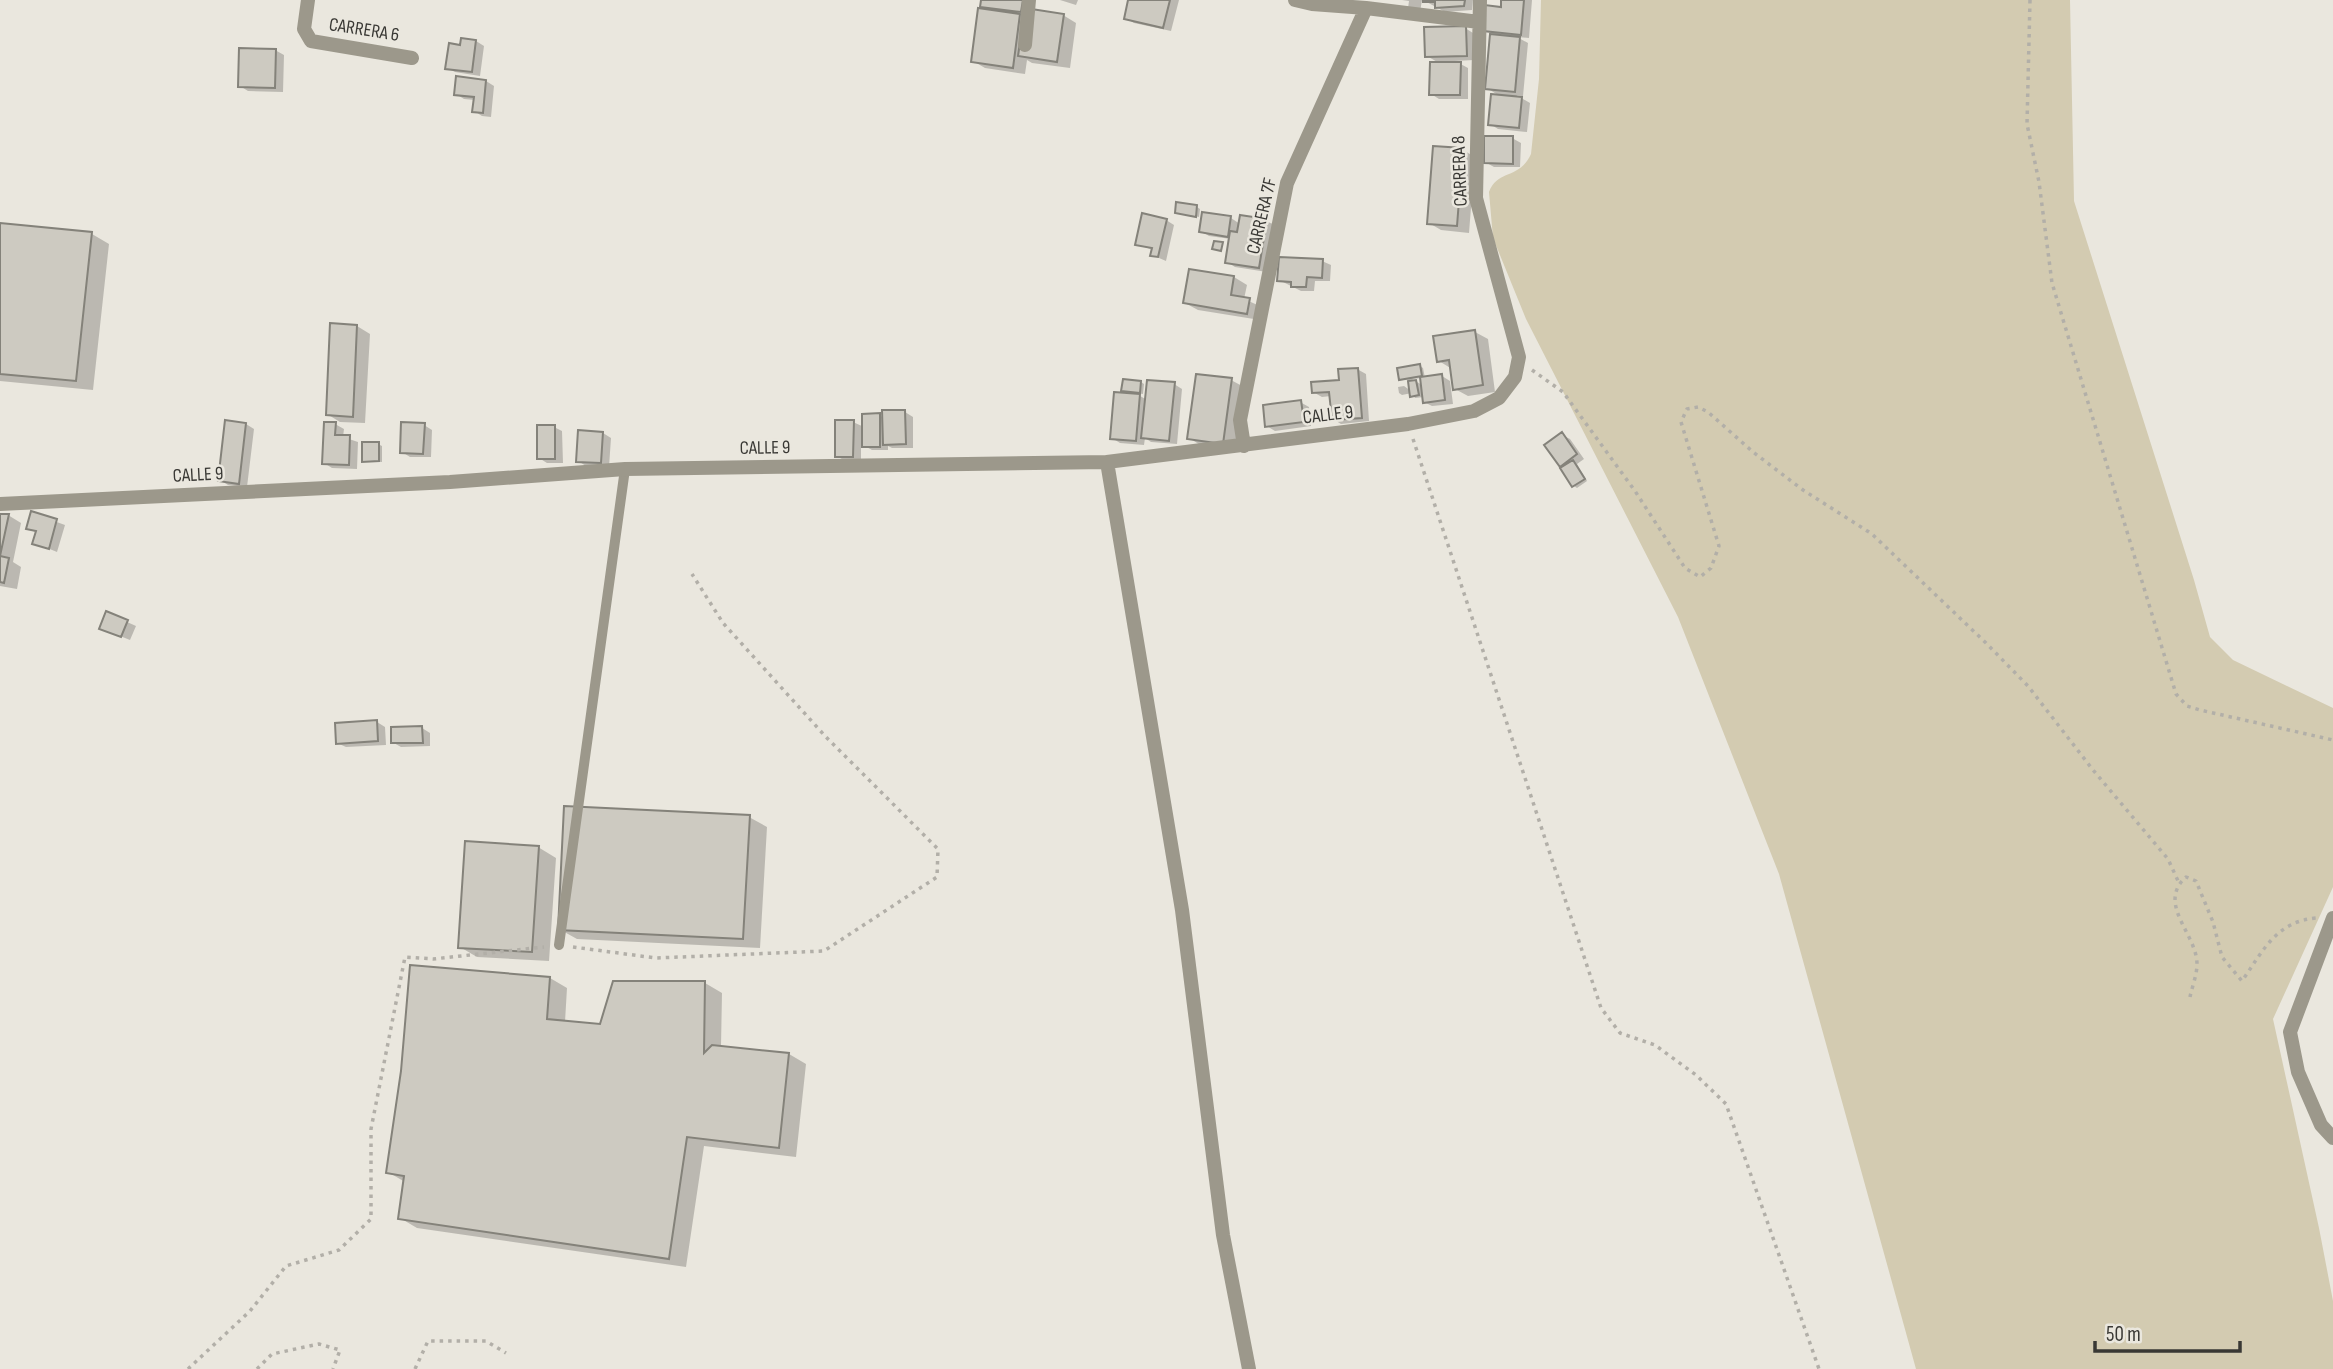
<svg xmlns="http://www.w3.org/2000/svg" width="2333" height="1369" font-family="'Sofia Sans Condensed',sans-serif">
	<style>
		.green { fill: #d3cbb1 }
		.shadow { fill: #0003; fill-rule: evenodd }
		.building { fill: #cdcac1; stroke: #84827a; stroke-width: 2 }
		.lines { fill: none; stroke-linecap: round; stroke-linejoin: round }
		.path { stroke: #b2afa8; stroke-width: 3.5; stroke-dasharray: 3.5 5; stroke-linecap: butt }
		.lane { stroke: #9c988b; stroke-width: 10 }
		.street { stroke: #9c988b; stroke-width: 14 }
		.labels { text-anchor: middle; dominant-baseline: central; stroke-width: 5; stroke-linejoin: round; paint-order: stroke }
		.street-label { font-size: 19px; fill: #393834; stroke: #eae7de }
	</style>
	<rect width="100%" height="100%" fill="#eae7de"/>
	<path class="green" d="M1541 0H2070L2074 201 2194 580 2210 637 2233 660 2333 708V887L2273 1019 2319 1228 2333 1301V1369H1916L1779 874 1678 617 1526 319 1493 238 1489 192C1498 169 1519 180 1531 154L1539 79Z"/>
	<path class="shadow" d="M982 0 1063 15 1076 23 1070 68 1032 63 1027 60 1025 74 985 68 973 61 992 12 982 6Z
		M1060 0H1078L1076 5Z
		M1130 0H1179L1171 31 1134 23 1126 18Z
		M1402 0H1422L1420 12 1408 8 1409 1Z
		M1423 0H1473L1472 10 1445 12Z
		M1503 0H1532L1529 38 1517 37 1528 43 1523 96 1516 95 1530 103 1527 132 1498 129 1490 124 1501 97 1487 88 1492 34 1485 30 1502 9Z
		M1465 28 1473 33 1474 60 1455 61 1468 68V99H1439L1431 94 1439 63 1427 56Z
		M462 40 476 41 484 46 480 76 455 72 447 68 462 47Z
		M275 50 284 55 283 92 248 91 240 86Z
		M486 81 494 86 491 117 482 116 474 111 475 100 464 99 456 94Z
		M1512 138 1521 143 1520 167H1494L1485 162Z
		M1463 150 1475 157 1469 233 1441 230 1429 223Z
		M1197 207 1200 209 1199 217 1177 212Z
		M1231 218 1240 224 1266 221 1275 225 1267 272 1235 267 1227 262 1231 239 1209 236 1201 231Z
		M1166 220 1174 225 1166 261 1152 255 1153 250 1137 244Z
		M0 225 92 234 109 244 93 390 0 381Z
		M1322 261 1331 265 1330 281H1315L1314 291H1301L1279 280Z
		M1234 277 1247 285 1244 299 1262 307 1260 320 1198 310 1185 303Z
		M357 326 370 334 365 423 340 422 327 414Z
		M1475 332 1488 339 1495 392 1468 396 1455 389 1452 369 1439 361Z
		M1420 366 1423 368 1425 378 1442 376 1450 381 1453 404 1432 406 1424 402V397L1415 398 1412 393 1402 395 1399 393 1398 387 1404 386 1411 391 1409 380 1400 379ZM1422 378V385L1412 379Z
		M1357 369 1366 374 1369 421 1341 424 1333 419 1331 396 1322 397 1313 392 1341 382Z
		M1231 380 1244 387 1236 450 1202 446 1189 438Z
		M1141 382 1144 384 1143 394 1135 393 1147 400 1174 384 1182 389 1177 444 1151 442 1145 438 1144 445 1120 443 1112 438 1132 395 1123 390Z
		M1300 402 1309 407 1311 426 1275 431 1267 426Z
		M905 412 913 417V448H892L888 446V450H872L861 444V461H845L837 456 853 422 864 427 879 415 884 418Z
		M246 424 254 429 247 487 228 485 220 480Z
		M335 424 344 429 343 437 358 442 357 469 332 468 324 463Z
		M424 425 432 430 431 457H410L402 452Z
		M554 427 562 431 563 463H547L539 458Z
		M603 433 611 438 609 467 586 466 578 461Z
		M1562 435 1570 439 1584 459 1577 464 1587 481 1577 488 1574 486 1565 468 1561 465Z
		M378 444 382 446V462L364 461Z
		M32 513 65 525 57 552 35 543 37 533 28 528Z
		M8 515 21 523 13 562 21 567 17 589 0 586V516Z
		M107 613 136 626 130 640 110 632Z
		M377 722 385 727 386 745 346 747 337 743Z
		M422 728 430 733V746L401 747 392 742Z
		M749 817 767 827 760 948 577 939 559 929Z
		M538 847 556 858 549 961 477 957 460 947Z
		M412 967 550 978 567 988 565 1022 601 1025 705 983 722 993 721 1047 789 1054 806 1064 796 1157 704 1146 686 1267 417 1228 400 1218 405 1182 388 1172 402 1071Z"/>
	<path class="building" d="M981 0H1023L1021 12 980 7Z
		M1128 0H1170L1163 28 1124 19Z
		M1423 0H1465L1464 6 1435 8V2H1423Z
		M1501 0H1524L1521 35 1483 31 1485 5 1501 7Z
		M978 8 1020 14 1013 68 971 62Z
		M1025 8 1064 14 1057 62 1018 56Z
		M1466 26 1467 56 1425 57 1424 27Z
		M1490 34 1520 37 1515 92 1485 89Z
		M461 38 476 40 472 72 445 69 449 43 460 45Z
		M239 48 276 49 275 88 238 87Z
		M1430 62H1461L1460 95H1429Z
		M456 76 486 80 483 113 472 112 474 97 454 95Z
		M1491 94 1522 97 1519 128 1488 125Z
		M1484 136H1513V164L1484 163Z
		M1433 146 1463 148 1457 226 1427 224Z
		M1176 202 1197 205 1196 217 1175 213Z
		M1202 212 1231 216 1228 237 1199 232Z
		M1142 213 1167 219 1158 257 1150 256 1152 248 1135 245Z
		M1240 215 1267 219 1259 268 1225 263 1230 231 1237 232Z
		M0 223 92 232 76 381 0 374Z
		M1214 241 1223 242 1221 251 1212 249Z
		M1279 257 1323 259 1322 278 1307 277 1306 287H1291V282L1277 281Z
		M1189 269 1234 276 1231 295 1250 298 1247 314 1183 303Z
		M330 323 357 325 353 417 326 415Z
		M1475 330 1483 385 1453 390 1449 360 1437 362 1433 336Z
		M1420 364 1422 376 1399 380 1397 368Z
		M1358 368 1362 418 1332 420 1329 392 1312 393 1311 382 1339 380 1338 369Z
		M1196 374 1232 378 1223 444 1187 439Z
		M1442 374 1445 400 1423 403 1420 377Z
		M1123 379 1141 381 1140 393 1121 391Z
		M1147 380 1175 382 1169 441 1141 438Z
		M1416 380 1419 395 1410 397 1408 381Z
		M1114 392 1140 394 1136 441 1110 439Z
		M1301 400 1304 422 1265 427 1263 405Z
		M882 410H905L906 444 883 445Z
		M880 413V447H862V414Z
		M225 420 246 423 239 484 218 481Z
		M835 420H854L853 457H835Z
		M324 422H336L335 435H350L349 465 322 464Z
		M401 422 425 423 423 454 400 453Z
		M537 425H555V459H537Z
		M578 430 603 432 601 463 576 462Z
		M1562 432 1577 454 1560 467 1544 445Z
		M362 442H379V461L362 462Z
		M1573 460 1585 479 1572 487 1560 468Z
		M31 511 57 519 49 549 32 544 36 531 26 529Z
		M0 514H9L0 556 9 558 4 583 0 582Z
		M106 611 128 620 121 637 99 629Z
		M377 720 378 741 336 744 335 723Z
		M422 726 423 743H391V727Z
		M564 806 750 815 743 939 558 930Z
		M465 841 539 846 532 952 458 948Z
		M410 965 550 977 547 1019 600 1024 613 981H705L704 1053 712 1045 789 1053 779 1148 687 1137 669 1259 398 1219 404 1176 386 1173 401 1071Z"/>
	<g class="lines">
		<path class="path" d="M2030 0 2027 124 2039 182 2052 283 2176 694 2187 706 2200 710 2333 740
			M1532 370 1563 392 1635 491 1685 568 1700 577 1711 568 1719 546 1681 422 1687 409 1698 407 1708 412 1753 452 1803 490 1872 534 1986 643 2028 686 2093 770 2168 859 2179 883
			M1413 439 1601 1008 1620 1033 1655 1045 1696 1075 1726 1104 1819 1369
			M573 947 656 958 824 951 937 877 938 849 826 737 723 623 692 574
			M2190 997C2192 987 2197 975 2197 964 2197 934 2156 904 2186 877L2196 881 2213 922 2222 957 2242 981C2263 951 2276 921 2317 918
			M188 1369 250 1311 286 1266 339 1250 371 1219V1129L405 957 433 959 544 947
			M257 1369 272 1354 319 1344 340 1350 333 1369
			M415 1369 428 1341H486L506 1353"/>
		<path class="lane" d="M559 945 625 469"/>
		<path class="street" d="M308 0 304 29 311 41 412 58
			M1295 0 1312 4 1366 8 1479 22
			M1025 45 1029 0
			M1244 446 1240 420 1287 183 1366 8
			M1107 462 1182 910 1223 1235 1249 1369
			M0 504 450 482 625 469 1107 462 1408 424 1474 411 1499 398 1515 377 1519 357 1476 198 1480 0
			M2333 918 2290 1032 2298 1072 2321 1125 2333 1138"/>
	</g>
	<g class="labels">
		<g class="street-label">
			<text transform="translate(364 30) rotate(9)">CARRERA 6</text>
			<text transform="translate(1460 171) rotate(-92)">CARRERA 8</text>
			<text transform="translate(1262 216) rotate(-77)">CARRERA 7F</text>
			<text transform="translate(1328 415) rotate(-7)">CALLE 9</text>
			<text transform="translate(765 448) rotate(-1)">CALLE 9</text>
			<text transform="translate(198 475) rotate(-3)">CALLE 9</text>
		</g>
	</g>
	<path d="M2095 1341v10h145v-10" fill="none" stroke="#393834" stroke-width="3.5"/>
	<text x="2106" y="1341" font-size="21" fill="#393834" stroke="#eae7de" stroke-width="5" paint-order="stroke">50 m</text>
</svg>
